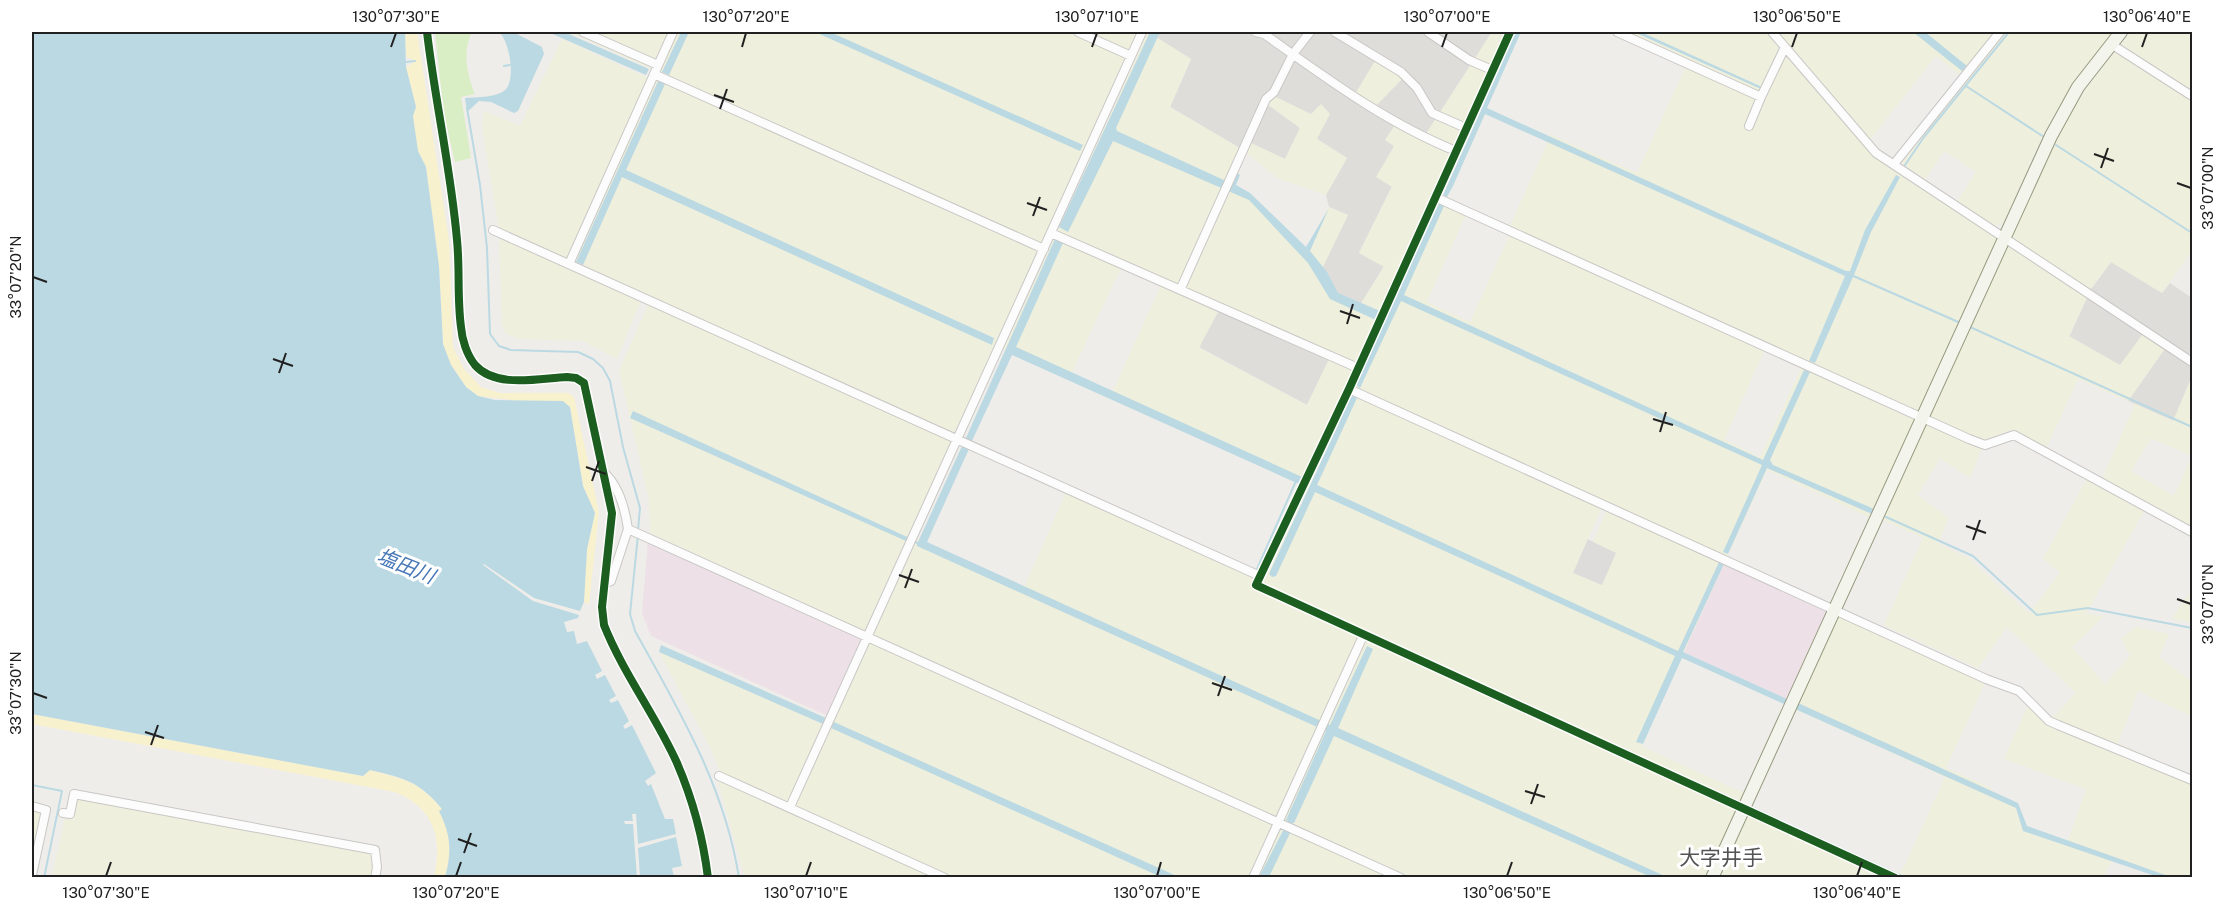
<svg xmlns="http://www.w3.org/2000/svg" width="2224" height="909" font-family="'Public Sans','Noto Sans JP',sans-serif">
	<style>
		.residential { fill: #deddda }
		.industrial { fill: #ede1e7 }
		.religious { fill: #dddcdb }
		.farmland { fill: #eeefdc; fill-rule: evenodd }
		.grass { fill: #daeec6 }
		.sand { fill: #f8f1ce }
		.water { fill: #bbd9e3 }
		.lines { fill: none; stroke-linecap: round; stroke-linejoin: round }
		.stream { stroke: #bbd9e3; stroke-width: 2 }
		.street-casing { stroke: #c8c7c5; stroke-width: 10 }
		.secondary-casing { stroke: #969a7f; stroke-width: 14 }
		.street { stroke: #fdfcfc; stroke-width: 8 }
		.secondary { stroke: #f3f4ec; stroke-width: 12 }
		.cycleway-casing { stroke: #fff; stroke-width: 11 }
		.cycleway { stroke: #1b5e20; stroke-width: 8 }
		.ticks { fill: none; stroke: #212121; stroke-width: 2 }
		.labels { text-anchor: middle; dominant-baseline: central; stroke-width: 6; stroke-linejoin: round; paint-order: stroke }
		.water-label { font-size: 20px; font-style: italic; fill: #4678b7; stroke: #fff }
		.quarter-label { font-size: 21px; fill: #545454; stroke: #fff }
		.neatline { fill: none; stroke: #212121; stroke-width: 2 }
		.ticks-label { font-size: 15px; text-anchor: middle; fill: #212121 }
	</style>
	<rect width="100%" height="100%" fill="#efede9"/>
	<path class="residential" d="M1148 32H1492L1422 140H1385L1394 146 1392 186 1359 253 1384 266 1360 305 1337 296 1322 268 1348 215 1329 207 1326 195 1347 158 1317 139 1311 114 1267 104 1300 128 1285 159 1251 143 1245 151 1170 107 1191 59Z
		M2111 262 2162 293 2170 283 2192 298V349L2188 355 2192 358V376L2174 421 2128 401 2164 350 2120 365 2069 337 2091 289Z
		M1223 303 1332 353 1307 405 1199 347Z"/>
	<path class="industrial" d="M648 541 863 639 828 716 651 636 642 613Z
		M1724 564 1827 612 1787 699 1683 652Z"/>
	<path class="religious" d="M1587 539 1617 552 1602 586 1572 573Z"/>
	<path class="farmland" d="M569 32H1138L1043 244Z
		M1148 32 1191 59 1170 107 1245 151 1251 143 1285 159 1300 128 1267 104 1276 97 1311 114 1321 104 1330 114 1317 139 1347 158 1326 195 1279 179 1245 152 1231 185 1249 194 1308 251 1329 207 1348 215 1322 269 1337 296 1360 305 1384 267 1359 253 1392 187 1376 177 1394 146 1385 140 1395 125 1422 140 1492 32H1506L1345 390 1602 507 1573 573 1602 585 1616 553 1593 542 1607 510 1724 564 1641 746 1744 793 1706 877H1411L873 635 917 538 1024 587 1069 486 1259 572 1300 483 1110 397 1162 283 1122 266 1069 378 1004 349ZM1222 303 1332 353 1307 405 1199 348Z
		M1623 32H1768L1781 47 1761 93Z
		M1776 32H2114L2075 80 2044 132 2004 222 1995 226 1957 202 1976 172 1944 151 1925 180 1902 163 1966 80 1936 56 1869 141Z
		M2131 32H2192V250L2162 293 2111 262 2091 289 2069 336 2120 365 2142 335 2164 350 2128 401 2078 379 2046 449 2010 430 1985 440 1970 478 1940 458 1918 495 1949 518 1938 543 1968 558 2029 614 2060 572 2043 559 2090 473 2102 479 2135 404 2173 421 2192 376V537L2144 511 2086 614 2104 616 2072 647 2105 684 2130 656 2121 638 2136 627 2169 634 2159 657 2192 682V713L2191 716 2138 691 2118 743 2192 776V877H2162L2113 859 2103 877H1896L1905 865 1945 777 1795 709 1838 615 1986 681 1946 768 1991 788 1990 794 2017 806 2024 829 2067 843 2086 789 2004 759 2028 705 2053 717 2076 693 2007 627 1978 668 1884 625 1923 538 1881 519 2056 138 2085 90ZM2151 438 2192 456 2174 496 2131 471Z
		M562 39 648 78 568 259 499 229 482 127 484 111 520 126Z
		M1784 55H1787L1871 154 1995 236 1997 240 1918 413 1509 228 1551 135 1637 173 1686 66 1758 98Z
		M1376 59 1403 78 1376 106 1355 94Z
		M659 79 1035 247 1038 257 958 433 953 435 573 262 655 80Z
		M1437 201 1466 214 1427 302 1470 322 1510 234 1765 349 1724 440 1760 457 1802 366 1917 418 1871 518 1767 470 1727 557 1353 388Z
		M499 235 640 299V303L617 359 583 341 520 339 506 334 502 324Z
		M649 303 950 440 951 446 868 627 863 630 650 533 649 500 619 370Z
		M2192 591V622L2172 619 2186 597Z
		M869 642 1389 877H745L717 778 791 811Z
		M659 652 823 724 789 802 721 774 710 747Z
		M76 798 373 852 375 866 372 878H52L65 817 73 819Z
		M32 810 42 812 32 859Z
		M1747 814 1883 877 1718 878Z"/>
	<path class="grass" d="M435 32H472C462 52 467 74 475 94L461 97 471 158 455 162 444 115Z"/>
	<path class="sand" d="M405 32H417L449 241 453 347 464 369 481 387 500 393H568L574 397 599 512 589 604 584 602 587 549 595 513 583 486 570 407 478 396 466 387 451 365 443 344 439 266 426 167 418 151 412 116 416 107 406 67 412 64V59L406 57Z
		M32 714 363 776 369 770C404 779 419 781 443 810L440 812C451 835 452 852 445 877H434C443 838 434 808 395 792L32 724Z"/>
	<path class="water" d="M32 32H405L406 67 416 107 413 116 418 151 426 167 439 266 443 344 451 365 466 387 478 396 495 400 563 401 570 407 583 486 595 513 587 549 584 602 580 611 534 598 484 564 483 565 533 601 579 615 578 618 564 622 567 632 574 631 577 644 587 641 602 671 595 675 597 679 605 675 616 696 609 700 611 703 618 700 629 721 623 726 625 729 632 725 656 773 645 781 648 786 651 784 665 819H673L676 834 638 844 636 814H632L633 821H624L625 824H633L637 877H445C452 852 451 835 439 811L442 809C419 781 404 778 370 770L363 776 32 714Z
		M499 32H513L542 47 544 54 518 111 514 113 491 102 479 101 467 112 465 98C476 97 498 98 506 89 516 78 509 40 499 32Z
		M548 32H564L649 69 646 75Z
		M681 32H689L669 75 662 72Z
		M815 32H830L1083 145 1080 151Z
		M1150 32H1160L1116 128 1117 131 1226 181 1234 182 1237 173 1240 175 1236 185 1250 193 1306 247 1329 208 1310 251 1327 272 1338 293 1380 311 1376 320 1330 299 1308 263 1249 200 1113 141 1068 232 1059 227Z
		M1516 32H1521L1487 108 1846 271H1850L1865 230 1896 175 1900 177 1871 232 1854 275 1961 322 1960 324 1853 277 1815 363 1809 361 1845 276 1485 114 1453 186 1447 197 1443 195Z
		M1634 32H1641L1762 87 1761 89Z
		M1913 32H1925L1967 66 1962 71Z
		M659 79 666 82 626 170 994 338 992 345 622 177 583 265 576 262Z
		M1439 203 1444 206 1404 295 1763 460 1804 370 1810 372 1770 460 1773 465 1874 509 1872 514 1767 468 1728 554 1723 552 1762 465 1401 301 1360 388 1356 385Z
		M1055 239 1063 243 1016 347 1302 477 1299 484 1012 355 971 443 965 440Z
		M1352 395 1357 398 1317 485 1678 651 1719 562 1724 564 1683 652 1787 699 1784 704 1682 658 1643 744 1636 742 1675 656 1315 492 1276 576 1272 577 1269 574Z
		M633 411 918 542 962 446 969 449 927 542 1330 725 1367 646 1373 649 1338 728 1667 877H1651L1334 736 1294 823H1292L1289 829 1291 831 1269 877H1259L1288 821 1286 820 1326 731 917 546V544L907 540 906 541 630 418Z
		M661 645 826 718 823 724 659 652Z
		M1798 703 2018 803 2027 826 2171 877H2158L2023 831 2016 808 1795 709Z
		M834 722 1179 877H1161L831 728Z
		M676 837 682 866 672 868 674 877H640L638 848Z"/>
	<g class="lines">
		<path class="stream" d="M406 62 415 61
			M504 66 510 65
			M1966 86 2044 137
			M467 108 480 185 487 248 490 334 499 346 511 350 578 352 593 359 603 368 610 381 623 447 640 508 638 530
			M2056 145 2192 233
			M1905 165 1924 137 2009 32
			M1970 327 2192 427
			M1886 517 1973 556 2037 615 2088 608 2192 628
			M638 535 630 614 635 631C679 710 725 787 739 878
			M1257 569 1296 481
			M1667 769 1741 803
			M32 785 62 791 44 878
			M1751 807 1906 878"/>
		<g class="street-casing">
			<path id="street" d="M427 32C435 101 451 170 457 240 460 269 457 298 461 327 462 340 467 355 475 365 496 389 540 378 567 377L576 378 584 383 612 513 602 607 604 625C623 673 656 716 677 763 693 800 703 837 708 878
				M583 32 658 65
				M1078 32 1131 56
				M1256 32 1264 34C1325 77 1386 123 1456 151
				M1335 32 1401 72 1417 88 1432 113 1466 128
				M1428 32 1469 60 1492 70
				M1510 32 1349 389 1256 585 1895 878
				M1617 32 1761 97 1785 47
				M1772 32 1876 153 2192 362
				M2111 44 2192 96
				M654 74 1044 249
				M1749 126 1761 97
				M1894 164 2000 32
				M1435 197 1969 439 1985 445 2014 435 2192 532
				M493 230 1260 576
				M1051 233 1358 368
				M569 264 673 32
				M1181 288 1266 99 1274 92 1293 54 1310 32
				M1349 389 1986 679 2019 691 2049 721 2058 725 2192 780
				M601 470C619 484 625 508 628 529L1401 878
				M606 583 611 581 628 529
				M719 776 945 878
				M32 806 46 810 32 875
				M790 807 1142 32
				M63 813 70 814 74 794 375 850 377 867 375 878
				M1253 878 1363 636"/>
		</g>
		<g class="secondary-casing">
			<path id="secondary" d="M1712 878 2051 136 2078 87 2121 32"/>
		</g>
		<use href="#street" class="street"/>
		<use href="#secondary" class="secondary"/>
		<g class="cycleway-casing">
			<path id="cycleway" d="M427 32C435 101 451 170 457 240 460 269 457 298 461 327 462 340 467 355 475 365 496 389 540 378 567 377L576 378 584 383 612 513 602 607 604 625C623 673 656 716 677 763 693 800 703 837 708 878
				M1510 32 1349 389 1256 585 1895 878"/>
		</g>
		<use href="#cycleway" class="cycleway"/>
	</g>
	<path class="ticks" d="M391 47 396 33M742 47 746 33M1092 47 1097 33M1442 47 1447 33M1792 47 1797 33M2142 47 2147 33M714 95 734 102M720 109 727 89M2094 154 2114 161M2101 168 2108 148M2177 183 2191 188M1027 203 1047 210M1033 216 1040 197M33 277 47 282M1340 311 1360 318M1347 324 1353 304M273 359 293 366M279 373 286 353M1653 419 1673 425M1660 432 1666 412M586 467 606 474M592 481 599 461M1966 526 1986 533M1973 540 1980 520M899 575 919 582M905 588 912 569M2177 599 2191 604M1212 683 1232 690M33 693 47 698M1218 696 1225 676M145 732 164 738M151 745 158 725M1525 791 1545 797M1531 804 1538 784M458 839 477 846M464 853 471 833M106 876 111 862M456 876 461 862M806 876 811 862M1157 876 1161 862M1507 876 1512 862M1857 876 1862 862"/>
	<g class="labels">
		<g class="water-label">
			<text transform="translate(406 566) rotate(22)">塩田川</text>
		</g>
		<g class="quarter-label">
			<text x="1721" y="857">大字井手</text>
		</g>
	</g>
	<rect width="2224" height="909" fill="none" stroke="#ffffff" stroke-width="66"/>
	<rect x="33" y="33" width="2158" height="843" class="neatline"/>
	<g class="ticks-label">
		<text x="396" y="22">130°07'30"E</text>
		<text x="746" y="22">130°07'20"E</text>
		<text x="1097" y="22">130°07'10"E</text>
		<text x="1447" y="22">130°07'00"E</text>
		<text x="1797" y="22">130°06'50"E</text>
		<text x="2147" y="22">130°06'40"E</text>
		<text transform="translate(2208 188) rotate(-90)" y="5">33°07'00"N</text>
		<text transform="translate(16 277) rotate(-90)" y="5">33°07'20"N</text>
		<text transform="translate(2208 604) rotate(-90)" y="5">33°07'10"N</text>
		<text transform="translate(16 693) rotate(-90)" y="5">33°07'30"N</text>
		<text x="106" y="898">130°07'30"E</text>
		<text x="456" y="898">130°07'20"E</text>
		<text x="806" y="898">130°07'10"E</text>
		<text x="1157" y="898">130°07'00"E</text>
		<text x="1507" y="898">130°06'50"E</text>
		<text x="1857" y="898">130°06'40"E</text>
	</g>
</svg>
